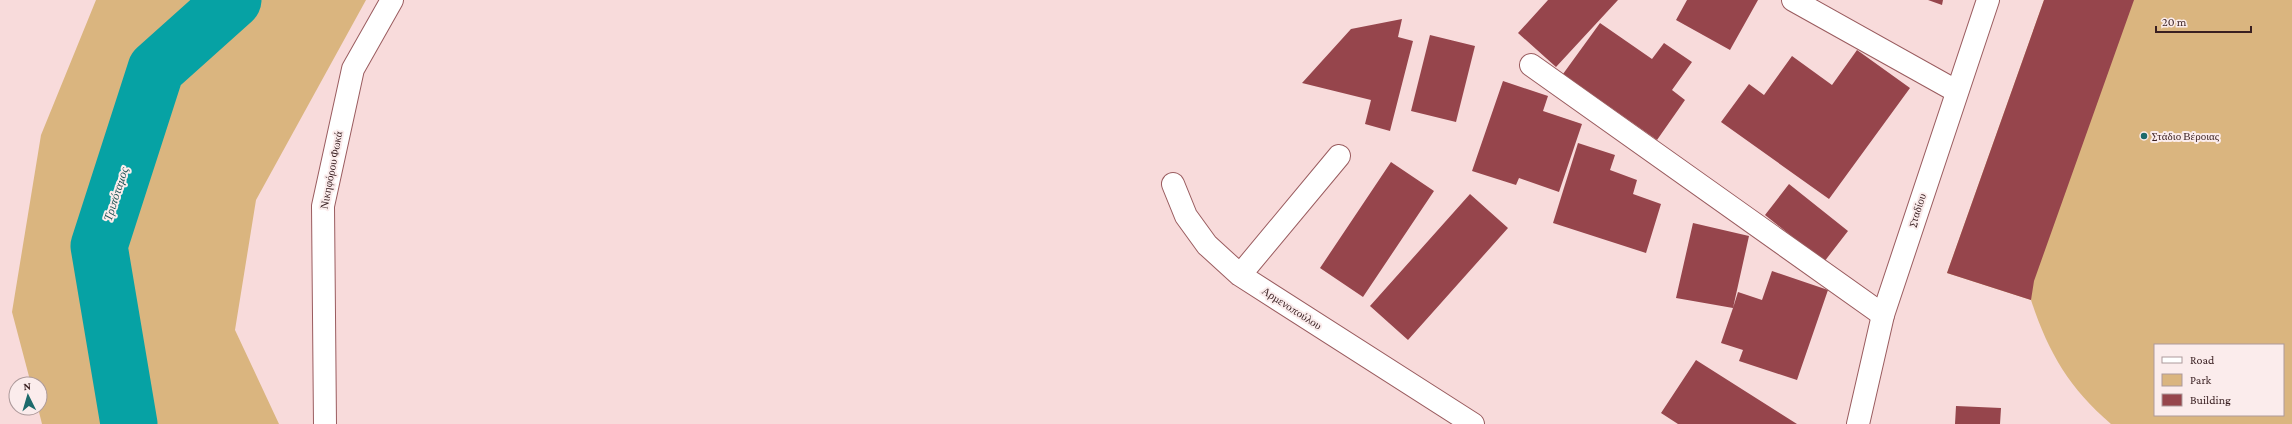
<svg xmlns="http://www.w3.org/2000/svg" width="2292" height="424" font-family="'Crimson Pro',serif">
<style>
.green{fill:#dab57f;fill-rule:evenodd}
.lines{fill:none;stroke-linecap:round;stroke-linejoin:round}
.river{stroke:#06a2a4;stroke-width:57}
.building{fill:#96454c}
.minor-casing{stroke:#9a5c5f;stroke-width:24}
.secondary-casing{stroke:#9a5c5f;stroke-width:24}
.minor{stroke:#fff;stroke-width:22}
.secondary{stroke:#fff;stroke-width:22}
.poi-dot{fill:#1d6a6b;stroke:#fbecec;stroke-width:1.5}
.labels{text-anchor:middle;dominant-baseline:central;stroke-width:4;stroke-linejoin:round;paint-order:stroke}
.poi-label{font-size:11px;fill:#391f21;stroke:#fbecec;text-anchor:start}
.street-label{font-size:11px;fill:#391f21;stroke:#fbecec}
.water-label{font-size:12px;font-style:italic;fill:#1e5354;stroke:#fbecec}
</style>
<rect width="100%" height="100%" fill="#f8dbdb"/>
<path class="green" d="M96,0H366L256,200L235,330L279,424H42L38,408H40V384H31L12,312L41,135Z
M2044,0H2292V424H2111C2069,388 2048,352 2031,300L1947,273ZM2155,345H2283V415H2155Z"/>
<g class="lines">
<path class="river" d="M129,424L99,246L156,69L233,0"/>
</g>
<path class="building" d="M1548,0H1618L1556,67L1518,33Z
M1687,0H1758L1730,50L1676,20Z
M1928,0H1943L1942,5Z
M2044,0H2134L2034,281L2031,300L1947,273Z
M1402,19L1398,37L1413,41L1390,131L1365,124L1371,100L1302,83L1351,29Z
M1600,23L1652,59L1664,43L1692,62L1672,90L1685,100L1657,140L1563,74Z
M1430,35L1475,46L1456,122L1411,111Z
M1857,50L1910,88L1829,199L1721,122L1749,84L1764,95L1792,56L1832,85Z
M1503,81L1548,96L1543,111L1582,124L1559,192L1519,178L1516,185L1472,171Z
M1578,143L1615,155L1610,170L1637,180L1633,194L1661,204L1646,253L1553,223Z
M1391,162L1434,191L1363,297L1320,268Z
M1789,184L1848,231L1824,262L1765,215Z
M1470,194L1508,228L1408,340L1370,306Z
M1693,223L1749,236L1733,308L1738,292L1762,300L1772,271L1828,290L1797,380L1739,361L1743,350L1721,343L1733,308L1676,298Z
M1696,360L1797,424H1678L1661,413Z
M1956,406L2001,408L2000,424H1955Z"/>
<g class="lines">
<g class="minor-casing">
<path id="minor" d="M1793,0L1956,91
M1531,65L1883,315
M1173,184L1186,216L1207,245L1240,275L1473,424
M1240,275L1339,156
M325,424L323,206L353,69L392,0"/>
</g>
<g class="secondary-casing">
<path id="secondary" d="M1858,424L1883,315L1988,0"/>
</g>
<use href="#minor" class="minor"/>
<use href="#secondary" class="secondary"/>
</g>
<circle class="poi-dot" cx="2144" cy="136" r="4"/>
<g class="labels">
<g class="poi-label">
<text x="2152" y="136">Στάδιο Βέροιας</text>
</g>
<g class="street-label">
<text transform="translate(331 170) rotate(-79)">Νικηφόρου Φωκά</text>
<text transform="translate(1917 210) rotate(-72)">Σταδίου</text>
<text transform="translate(1292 308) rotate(33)">Αρμενοπούλου</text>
</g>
<g class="water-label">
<text transform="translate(116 194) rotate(-72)">Τριπόταμος</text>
</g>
</g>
<rect x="2154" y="344" width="130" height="72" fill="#fbecec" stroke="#ad9a9b"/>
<rect x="2162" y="357" width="20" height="6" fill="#ffffff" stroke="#ad9a9b"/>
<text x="2190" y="364" font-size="12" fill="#391f21">Road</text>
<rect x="2162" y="374" width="20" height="12" fill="#dab57f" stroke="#ad9a9b"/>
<text x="2190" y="384" font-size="12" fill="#391f21">Park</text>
<rect x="2162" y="394" width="20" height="12" fill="#96454c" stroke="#ad9a9b"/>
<text x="2190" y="404" font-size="12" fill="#391f21">Building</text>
<g transform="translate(28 396) rotate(355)"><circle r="19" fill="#fbecec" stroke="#ad9a9b"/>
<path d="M0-3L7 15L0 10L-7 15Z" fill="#1d6a6b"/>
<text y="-6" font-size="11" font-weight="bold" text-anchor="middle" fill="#391f21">N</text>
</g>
<path d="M2156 26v6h95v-6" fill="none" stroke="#391f21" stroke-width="2"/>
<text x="2162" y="26" font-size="12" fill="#391f21" stroke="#fbecec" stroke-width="3" paint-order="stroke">20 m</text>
</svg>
